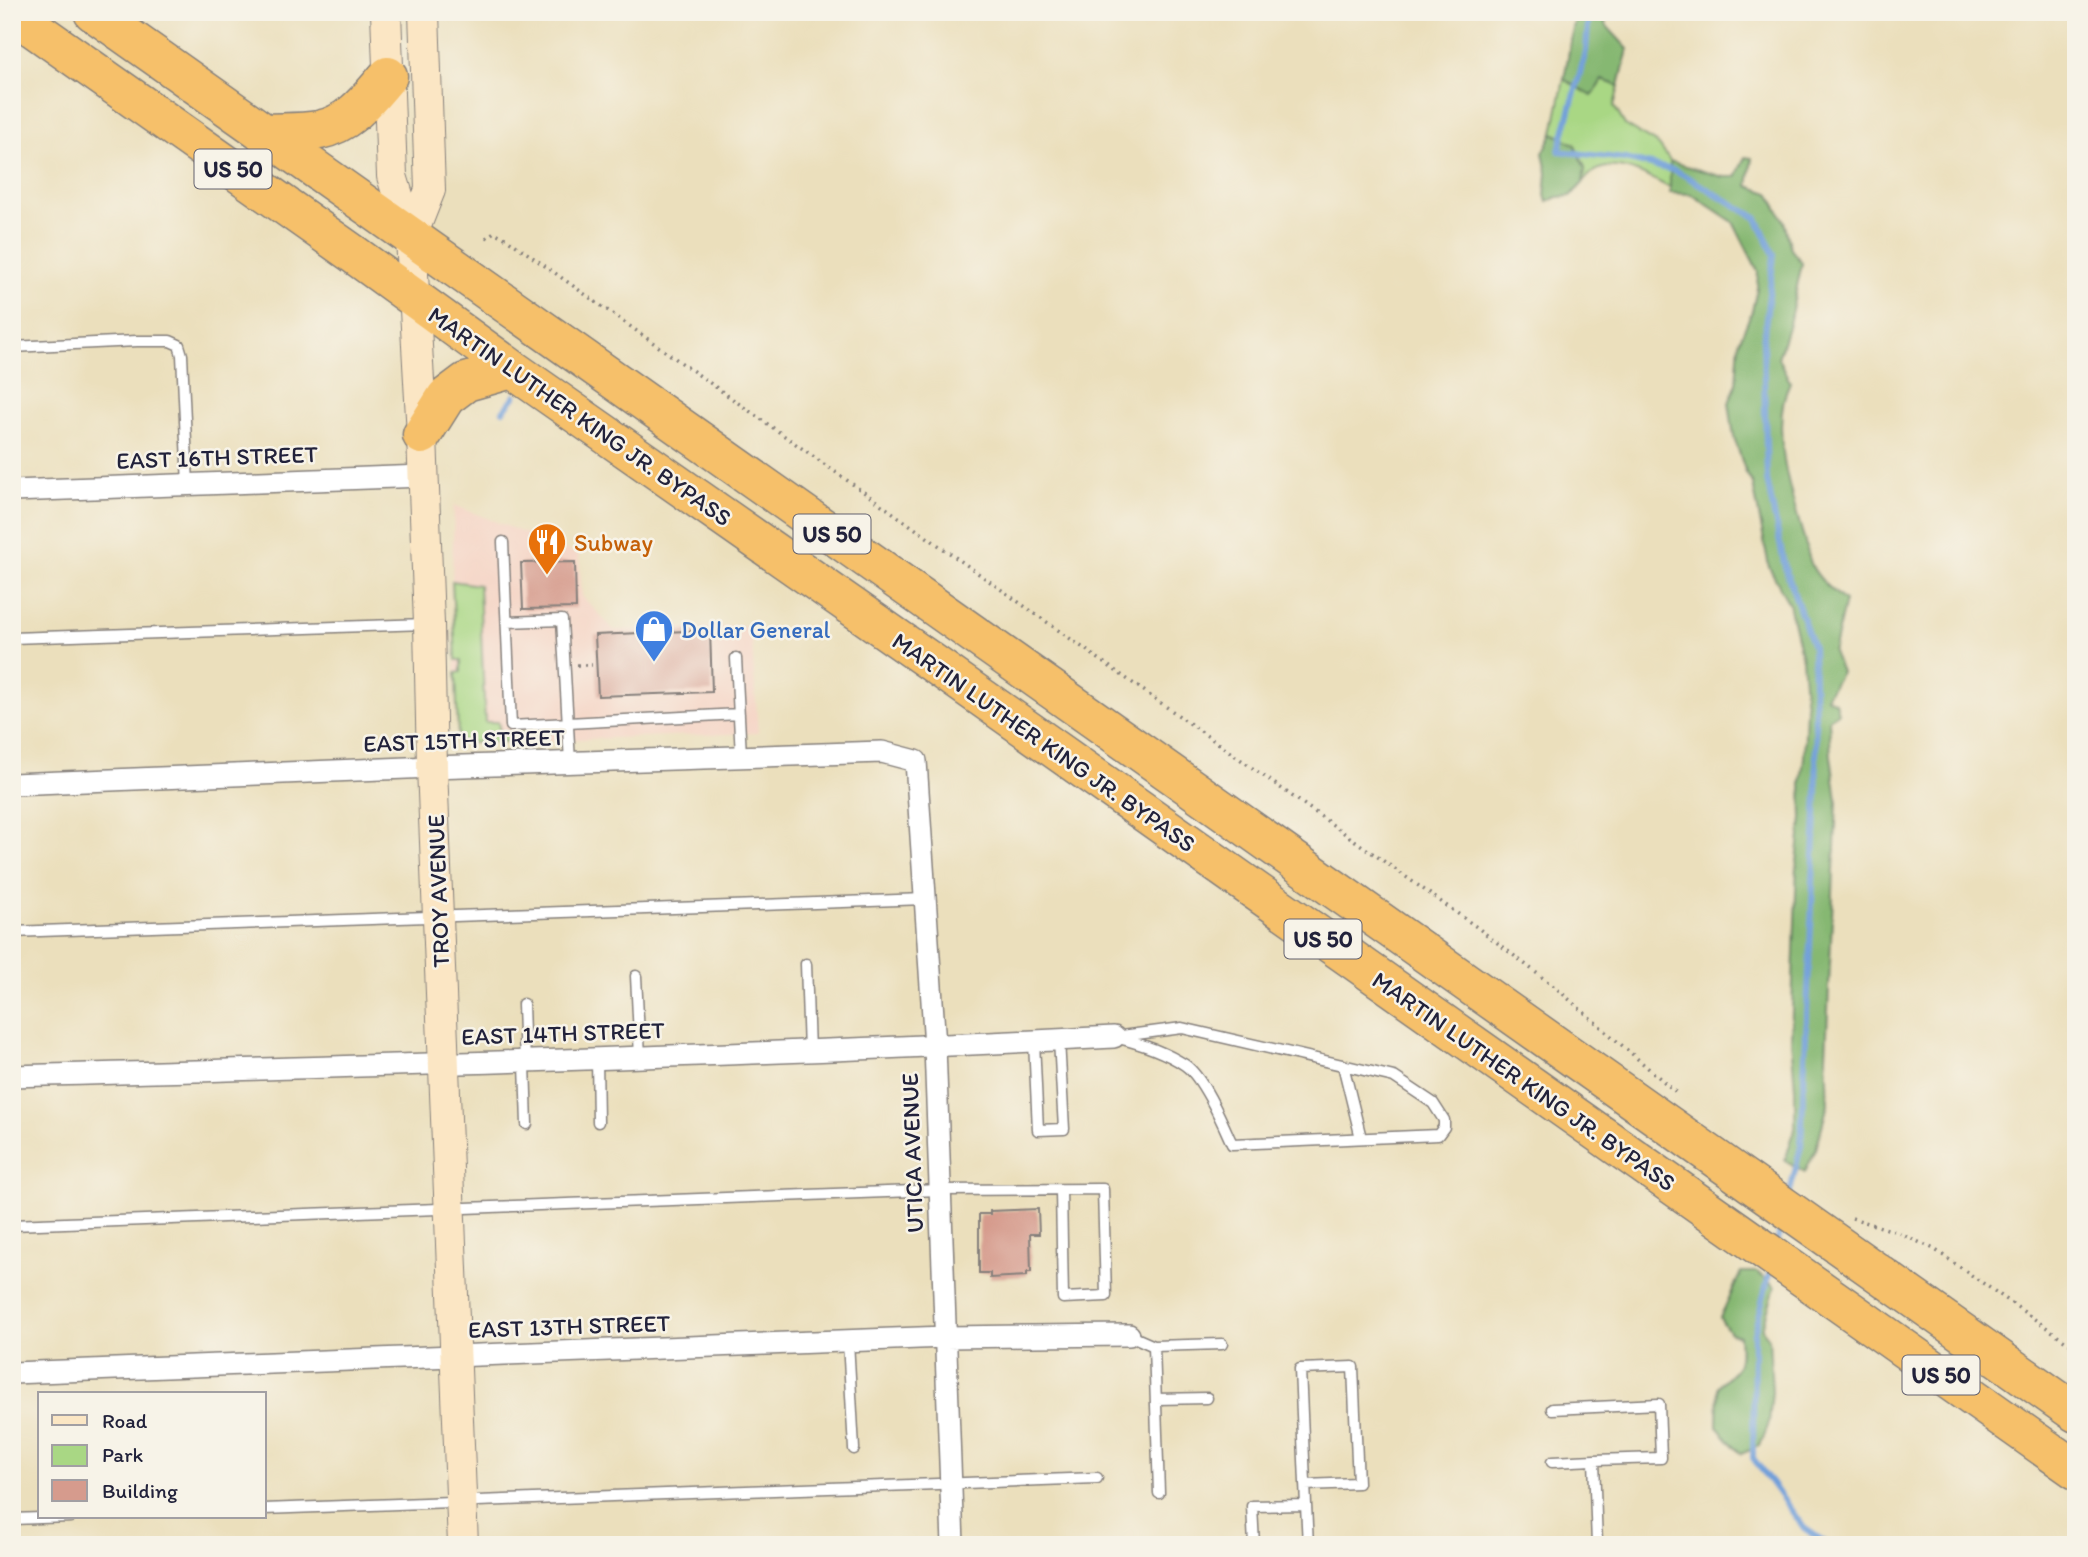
<svg xmlns="http://www.w3.org/2000/svg" width="2088" height="1557" font-family="Itim,sans-serif">
<style>
.built{fill:#f5d2c2}
.green{fill:#a9d784;stroke:#667c60;stroke-width:2}
.forest{fill:#86b872;stroke:#546d56;stroke-width:2}
.lines{fill:none;stroke-linecap:round;stroke-linejoin:round}
.stream{stroke:#709fd9;stroke-width:6}
.building{fill:#d69b8d}
.lane-casing{stroke:#86807c;stroke-width:13}
.street-casing{stroke:#86807c;stroke-width:24}
.secondary-casing{stroke:#86807c;stroke-width:32}
.highway-casing{stroke:#86807c;stroke-width:41}
.path{stroke:#86807c;stroke-width:3.5;stroke-dasharray:2 5;stroke-linecap:butt}
.lane{stroke:#fff;stroke-width:10}
.street{stroke:#fff;stroke-width:21}
.secondary{stroke:#fbe6c4;stroke-width:30}
.highway{stroke:#f6c06b;stroke-width:38}
.labels{text-anchor:middle;dominant-baseline:central;stroke-width:5;stroke-linejoin:round;paint-order:stroke}
.shield{fill:#f7f3e8;stroke:#62616f;stroke-width:2}
.shield-label{font-size:23px;font-weight:bold;fill:#22223b}
.street-label{font-size:24px;fill:#22223b;stroke:#f7f3e8}
.food-label{font-size:24px;fill:#c56008;stroke:#f7f3e8;text-anchor:start}
.shop-label{font-size:24px;fill:#366cbe;stroke:#f7f3e8;text-anchor:start}
</style>
<rect width="100%" height="100%" fill="#f7f3e8"/>
<filter id="ink" filterUnits="userSpaceOnUse"><feTurbulence type="fractalNoise" baseFrequency=".0143" numOctaves="2"/><feDisplacementMap in="SourceGraphic" scale="14" xChannelSelector="R" yChannelSelector="G"/><feConvolveMatrix kernelMatrix="1 2 1 2 8 2 1 2 1" color-interpolation-filters="sRGB"/></filter>
<filter id="wash" filterUnits="userSpaceOnUse"><feTurbulence type="fractalNoise" baseFrequency=".00686" numOctaves="4" result="noise"/><feDisplacementMap in="SourceGraphic" scale="28" xChannelSelector="R" yChannelSelector="G"/><feGaussianBlur stdDeviation="1.57" result="paint"/><feColorMatrix in="noise" values="0 0 0 0 0 0 0 0 0 0 0 0 0 0 0 0 0 1.4 0 .05"/><feComposite in="paint" operator="in"/></filter>
<g filter="url(#wash)">
<rect width="100%" height="100%" fill="#ebdfbc"/>
<path class="built" d="M454,505L579,555L582,596L614,630L751,626L758,733L468,743L460,741L458,734L452,581Z"/>
<path class="green" d="M1564,79L1592,96L1602,80L1619,86L1614,106L1625,125L1659,145L1670,161V188C1644,174 1603,151 1583,183L1585,168L1574,144L1553,133Z
M452,581L479,585L485,722H498L500,732L551,730L541,740L468,743H463L458,738L456,673L461,672V660H456Z"/>
<path class="forest" d="M1576,12H1608L1605,24L1628,49L1619,86L1602,80L1592,96L1564,79Z
M1553,133L1574,144L1585,168L1583,183L1571,196L1558,197L1547,202L1545,195L1547,173L1543,153Z
M1745,157L1752,158L1748,186L1769,193L1784,221L1791,249L1802,263L1789,324L1778,358L1790,382C1769,424 1790,492 1803,535C1806,545 1808,556 1812,566C1819,580 1833,591 1845,601L1833,652L1841,672L1826,697L1835,702L1838,713L1829,719L1831,756L1837,800L1826,1057L1828,1104L1816,1149L1805,1172L1785,1160L1795,1129V1088L1791,1040L1797,862L1802,818L1801,783L1804,757L1806,709L1802,659L1789,604L1769,567L1753,484L1746,473L1734,437L1729,403L1736,384L1739,342L1752,311L1757,288L1758,271L1733,222L1691,194L1670,193V161L1723,177H1736Z
M1741,1272H1757L1775,1287L1762,1329L1769,1338L1772,1391L1769,1423L1760,1446L1741,1454L1717,1427L1718,1386C1740,1368 1741,1364 1739,1336L1730,1333L1720,1318Z"/>
<g class="lines">
<path class="stream" d="M1589,12L1586,51L1559,151L1625,159L1677,171L1757,218L1774,255L1763,342L1767,480L1785,568L1813,647L1817,792L1801,1146L1789,1196
M503,411L515,396
M1777,1243L1782,1220
M1770,1271L1754,1333L1753,1458L1804,1528L1829,1545"/>
</g>
<g id="blocks">
<path class="building" d="M575,562L576,608L523,609L521,563Z
M710,630L712,692L598,696L595,635Z
M1038,1209L1039,1234H1030L1031,1272H1027V1276L990,1278V1273H979V1214H990V1211Z"/>
</g>
</g>
<g filter="url(#ink)">
<use href="#blocks" fill-opacity="0" stroke="#86807c" stroke-width="2"/>
<g class="lines">
<g class="lane-casing">
<path id="lane" d="M12,347L137,341H170L179,345L182,355L188,485
M503,542L511,726L739,714
M507,622L562,620L570,762
M12,638L426,624
M736,658L741,756
M12,932L925,899
M806,964L809,1051
M636,976L640,1057
M523,1004L527,1124
M1182,1028L1394,1077L1433,1103L1444,1120V1127L1438,1135L1232,1144C1223,1124 1203,1077 1185,1065C1164,1051 1139,1043 1114,1037Z
M1034,1041L1038,1130L1064,1129L1059,1040
M597,1058L598,1122
M1343,1065L1361,1138
M12,1225L940,1190L1103,1189L1106,1296L1063,1298L1061,1190
M1129,1335L1154,1346L1222,1344
M848,1341L854,1449
M1154,1346L1159,1493
M1156,1399L1207,1398
M1552,1409L1659,1404L1661,1458L1594,1460L1597,1545
M1552,1462L1594,1460
M1305,1485L1358,1483L1353,1367L1300,1369L1306,1505
M264,1509L1097,1478
M12,1519L70,1517
M1254,1545L1252,1506L1306,1505L1308,1545"/>
</g>
<g class="street-casing">
<path id="street" d="M12,491L423,476
M12,784L432,767L882,752L916,761L935,1046L953,1545
M12,1076C380,1066 747,1056 1114,1037
M12,1373L945,1337L1129,1335"/>
</g>
<g class="secondary-casing">
<path id="secondary" d="M386,12L392,176L411,238L422,435L429,624L432,767L463,1545
M411,238L430,190L424,12"/>
</g>
<g class="highway-casing">
<path id="highway" d="M93,12L2076,1413
M12,13L352,253L512,369L930,661L2076,1470
M263,133C281,132 301,133 319,130C350,124 368,99 388,76
M422,435L446,397L466,382L512,369"/>
</g>
<path class="path" d="M486,238L494,232L507,239L1478,928L1556,988L1678,1094
M577,665H592
M1852,1218L1897,1232L1934,1249L2076,1348"/>
<use href="#lane" class="lane"/>
<use href="#street" class="street"/>
<use href="#secondary" class="secondary"/>
<use href="#highway" class="highway"/>
</g>
</g>
<defs>
<g id="restaurant-pin" transform="scale(2.0125)"><path d="M0 17L-7.5 6A9.5 9.5 0 1 1 7.5 6Z" fill="#e8710a" stroke="#f7f3e8"/><path d="M-5-6h1v4h1v-4h1v4h1v-4h1v5L-1.5 .5V6h-2V.5L-5-1ZM5-6V6H3V1.5H1.5Q1.5-4 5-6Z" fill="#fff"/></g>
<g id="shop-pin" transform="scale(2.0125)"><path d="M0 17L-7.5 6A9.5 9.5 0 1 1 7.5 6Z" fill="#3f7fe0" stroke="#f7f3e8"/><path d="M-5-2.5h2.3a2.7 3.5 0 0 1 5.4 0H5L5.5 6h-11ZM-1.5-2.5h3a1.5 2.3 0 0 0-3 0Z" fill="#fff"/></g>
</defs>
<g fill-rule="evenodd">
<use href="#restaurant-pin" x="547" y="542"/>
<use href="#shop-pin" x="654" y="629"/>
</g>
<g class="labels">
<g class="shield">
<rect x="194.5" y="149.5" width="77" height="39" rx="5"/>
<rect x="793.5" y="514.5" width="77" height="39" rx="5"/>
<rect x="1284.5" y="919.5" width="77" height="39" rx="5"/>
<rect x="1902.5" y="1355.5" width="77" height="39" rx="5"/>
</g>
<g class="shield-label">
<text x="233" y="169">US 50</text>
<text x="832" y="534">US 50</text>
<text x="1323" y="939">US 50</text>
<text x="1941" y="1375">US 50</text>
</g>
<g class="street-label">
<text transform="translate(580 416) rotate(35)">MARTIN LUTHER KING JR. BYPASS</text>
<text transform="translate(217 457) rotate(-2)">EAST 16TH STREET</text>
<text transform="translate(464 740) rotate(-2)">EAST 15TH STREET</text>
<text transform="translate(1044 742) rotate(35)">MARTIN LUTHER KING JR. BYPASS</text>
<text transform="translate(438 891) rotate(-92)">TROY AVENUE</text>
<text transform="translate(563 1033) rotate(-2)">EAST 14TH STREET</text>
<text transform="translate(1524 1081) rotate(35)">MARTIN LUTHER KING JR. BYPASS</text>
<text transform="translate(912 1153) rotate(-92)">UTICA AVENUE</text>
<text transform="translate(569 1326) rotate(-2)">EAST 13TH STREET</text>
</g>
<g class="food-label">
<text x="574" y="542">Subway</text>
</g>
<g class="shop-label">
<text x="681" y="629">Dollar General</text>
</g>
</g>
<rect width="2088" height="1557" fill="none" stroke="#f7f3e8" stroke-width="42"/>
<rect x="38" y="1392" width="228" height="126" fill="#f7f3e8" stroke="#a29fa3" stroke-width="2"/>
<rect x="52" y="1415" width="35" height="10" fill="#fbe6c4" stroke="#a29fa3" stroke-width="2"/>
<text x="102" y="1428" font-size="21" fill="#22223b">Road</text>
<rect x="52" y="1445" width="35" height="21" fill="#a9d784" stroke="#a29fa3" stroke-width="2"/>
<text x="102" y="1462" font-size="21" fill="#22223b">Park</text>
<rect x="52" y="1480" width="35" height="21" fill="#d69b8d" stroke="#a29fa3" stroke-width="2"/>
<text x="102" y="1498" font-size="21" fill="#22223b">Building</text>
</svg>
